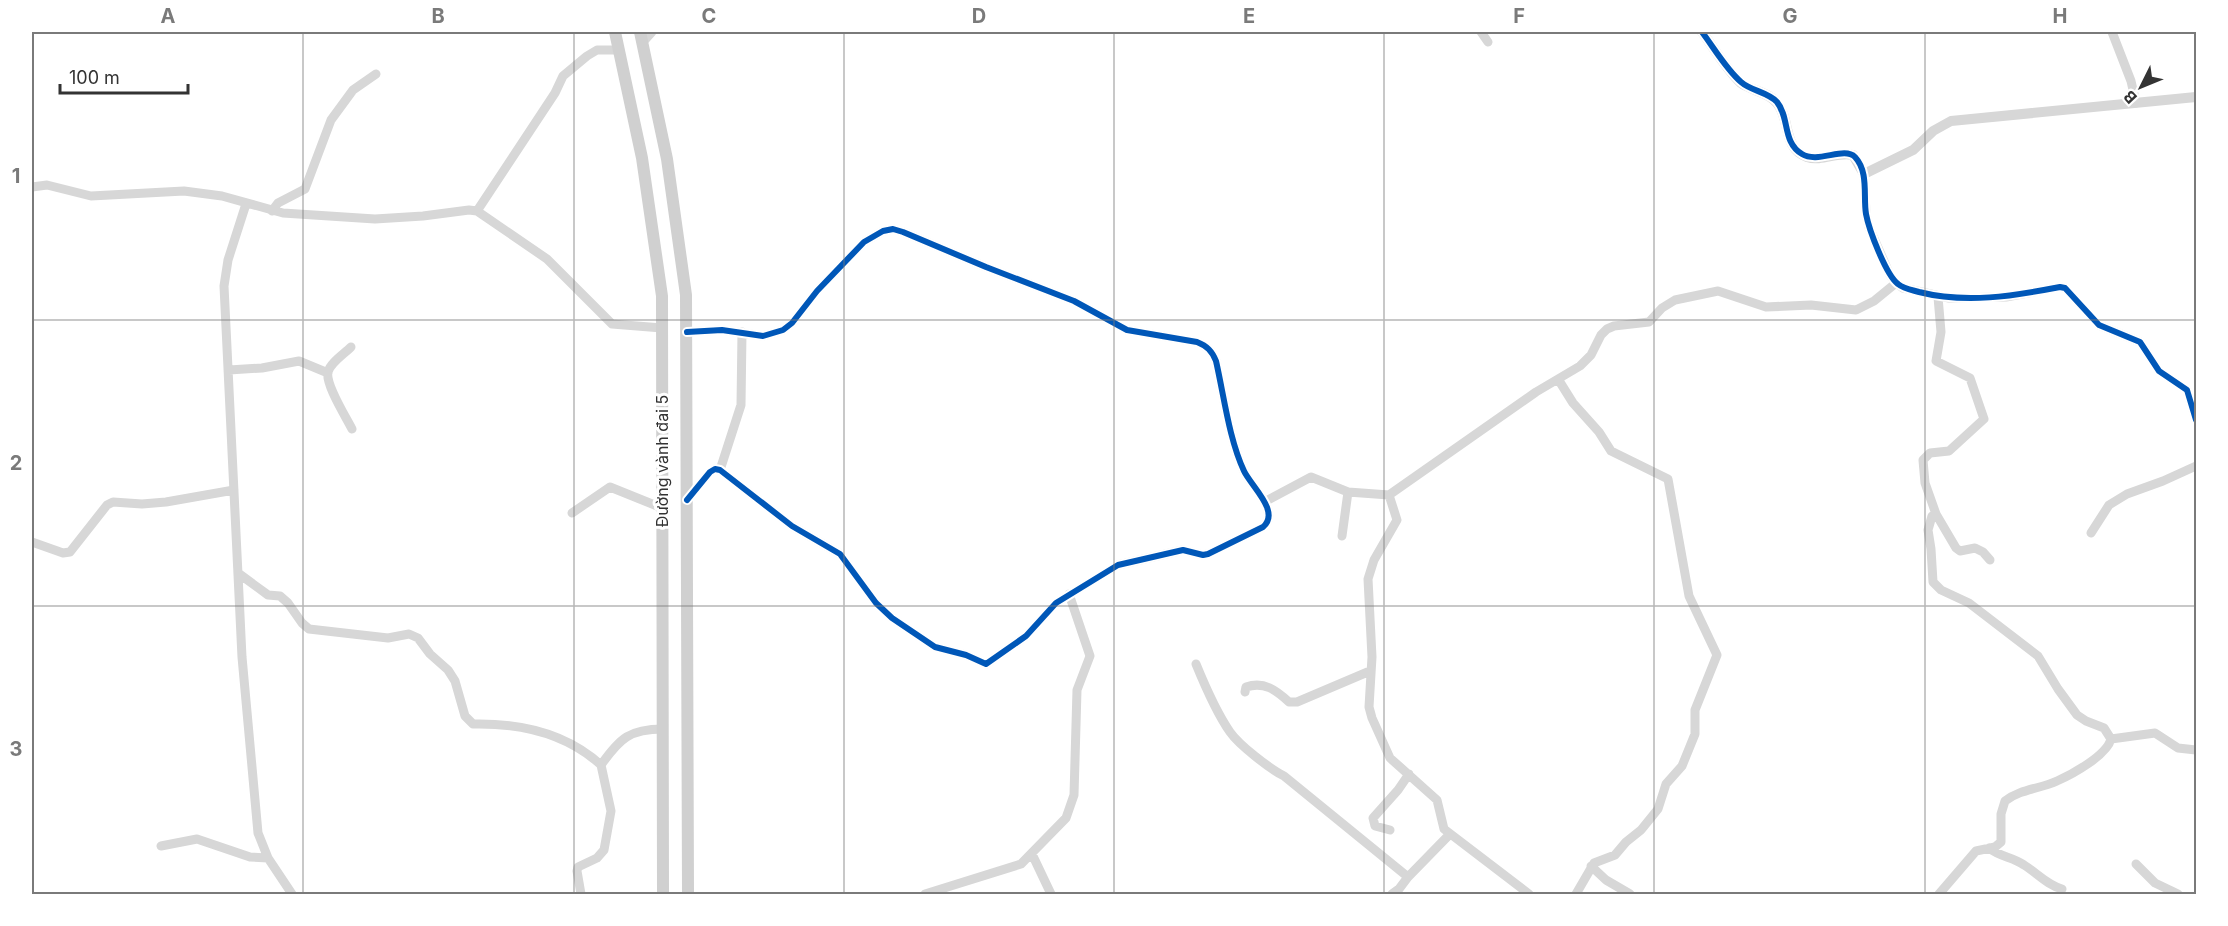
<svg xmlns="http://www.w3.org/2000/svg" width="2228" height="926" font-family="Inter,sans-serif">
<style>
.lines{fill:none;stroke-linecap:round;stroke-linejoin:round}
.minor{stroke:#d7d7d7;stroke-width:9}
.tertiary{stroke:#d7d7d7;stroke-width:10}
.secondary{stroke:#d0d0d0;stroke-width:12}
.cycleway-casing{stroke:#fff;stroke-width:10}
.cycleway{stroke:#0057b8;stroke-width:6}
.grid{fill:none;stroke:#7a7a7a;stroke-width:1.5;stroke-opacity:0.55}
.labels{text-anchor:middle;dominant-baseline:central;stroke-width:6;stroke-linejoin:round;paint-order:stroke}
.street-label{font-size:16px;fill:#333;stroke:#fff}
.neatline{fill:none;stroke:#7a7a7a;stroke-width:2}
.grid-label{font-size:20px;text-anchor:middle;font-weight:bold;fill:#7a7a7a}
</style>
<rect width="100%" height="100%" fill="#fff"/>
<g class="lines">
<path class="minor" d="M1481,32L1488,42
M2112,32L2131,81L2136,103
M643,42L652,32
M1864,174L1866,214L1869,227L1890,275L1896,283L1903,288L1949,298L2006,297L2060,287L2065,288L2099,325L2140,342L2159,371L2187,390L2196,420
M32,187L47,185L91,196L184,191L222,196L283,213L375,219L423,216L469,210L477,211L547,259L612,324L662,328
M246,204L228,260L224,286L242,657L258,833L268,858L292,894
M272,211L278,203L305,189L331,120L353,90L376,74
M477,211L555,93L563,76L587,56L597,50H619
M1938,297L1941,332L1936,361L1970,378L1984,419L1949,451L1930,453L1923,460L1925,483L1936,514L1932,516L1928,530L1931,549L1933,582L1941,590L1969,603L2038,656L2058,689L2077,715L2086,721L2104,728L2111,739
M687,332L722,330L763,336L783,330L792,323L817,291L864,242L883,231L893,229L903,232L986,267L1074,301L1127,330L1197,342C1207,346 1212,351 1216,361C1224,396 1229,439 1244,471C1251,486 1281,512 1263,527L1208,554L1203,555L1183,550L1118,565L1056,603L1026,636L986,664L966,655L935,647L892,618L876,603L840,554L792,526L720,470L715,469L710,472L687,500
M351,347C344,354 330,363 328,372C325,384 346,417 352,429
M229,370L262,368L299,361L328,373
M1558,379L1573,403L1599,432L1611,451L1668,479L1689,596L1717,655L1695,710V734L1682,766L1666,784L1658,809L1641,830L1626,842L1615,855L1594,863L1576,894
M720,470L741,405L742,332
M1389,495L1397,520L1374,560L1368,579L1372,657L1369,707L1372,718L1390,758L1437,800L1444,829L1529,894
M1266,501L1311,477L1348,492L1389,495L1536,392L1580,366L1591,355L1601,335L1607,329L1614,326L1649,322L1662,308L1675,300L1718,291L1766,307L1811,305L1856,310L1874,301L1896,283
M572,513L610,487L662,508
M1936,514L1956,548L1960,551L1975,548L1983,552L1990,560
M2091,533L2109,505L2127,494L2163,481L2196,466
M1342,536L1348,492
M32,542L63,553L70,552L107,505L113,502L142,504L166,502L234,490
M238,573L268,595L280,596L288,603L302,623L309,629L388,638L409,634L418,638L430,654L448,670L455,681L465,716L473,724C519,723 566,733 601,765
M1196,664C1205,686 1216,712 1230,732C1239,745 1270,769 1284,776L1408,877
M1245,692L1246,687C1264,681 1276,690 1289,702H1297L1370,671
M2111,739L2155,733L2178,748L2196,750
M1390,830L1375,826L1373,818L1398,790L1409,774
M161,846L197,839L250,857L268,858
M1989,848C2000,857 2013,857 2024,865C2037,873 2047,885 2062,889
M1032,854L1051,894
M2136,864L2155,883L2178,894
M1591,866L1606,880L1630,894
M581,894L577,871L578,867L597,858L604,850L611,811L601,765C620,738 630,729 663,729
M925,894L1021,864L1066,818L1074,795L1077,690L1090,656L1069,594
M1392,894L1399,889L1408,877L1449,835
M1939,894L1976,851L1995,847L2001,842V814L2005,801C2020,789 2040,789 2057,781C2073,774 2107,755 2111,739"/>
<path class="tertiary" d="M1702,32C1714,48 1726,69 1741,83C1752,91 1769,92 1777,103C1791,119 1782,148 1807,157C1822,162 1838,151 1853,155L1864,174L1913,150L1933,131L1951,121L2196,97"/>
<path class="secondary" d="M615,32L642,158L662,296L663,894
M640,32L667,159L686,295L688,894"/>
<g class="cycleway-casing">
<path id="cycleway" d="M1702,32C1714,48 1726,69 1741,82C1751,91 1768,92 1777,102C1790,118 1782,142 1802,154C1818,164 1844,146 1855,157C1869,172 1863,196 1866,214C1869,230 1886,275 1898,284C1904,289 1912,290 1919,292C1966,304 2013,296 2060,287L2065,288L2099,325L2140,342L2159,371L2187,390L2196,420
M687,332L722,330L763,336L783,330L792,323L817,291L864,242L883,231L893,229L903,232L986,267L1074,301L1127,330L1197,342C1207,346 1212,351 1216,361C1224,396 1229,439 1244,471C1251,486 1281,512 1263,527L1208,554L1203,555L1183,550L1118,565L1056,603L1026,636L986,664L966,655L935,647L892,618L876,603L840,554L792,526L720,470L715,469L710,472L687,500"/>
</g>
<use href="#cycleway" class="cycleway"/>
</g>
<path class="grid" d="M303,32V894M574,32V894M844,32V894M1114,32V894M1384,32V894M1654,32V894M1925,32V894M32,320H2196M32,606H2196"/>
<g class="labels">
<g class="street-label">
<text transform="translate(662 461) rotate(-90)">Đường vành đai 5</text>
</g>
</g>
<rect width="2228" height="926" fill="none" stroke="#ffffff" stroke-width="66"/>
<g transform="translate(2141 87) rotate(227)" stroke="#ffffff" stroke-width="4.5" paint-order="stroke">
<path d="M0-4.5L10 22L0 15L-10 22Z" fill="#333333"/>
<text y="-9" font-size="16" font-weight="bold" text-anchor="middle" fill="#333333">B</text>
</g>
<path d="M60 84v9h128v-9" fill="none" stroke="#333333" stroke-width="3"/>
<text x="69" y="84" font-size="18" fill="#333333" stroke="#ffffff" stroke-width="4.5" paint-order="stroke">100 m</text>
<rect x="33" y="33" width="2162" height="860" class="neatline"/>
<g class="grid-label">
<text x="168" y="23">A</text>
<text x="438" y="23">B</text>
<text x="709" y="23">C</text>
<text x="979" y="23">D</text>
<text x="1249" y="23">E</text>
<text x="1519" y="23">F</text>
<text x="1790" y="23">G</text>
<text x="2060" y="23">H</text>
<text x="16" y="183">1</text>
<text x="16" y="470">2</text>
<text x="16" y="756">3</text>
</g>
</svg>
